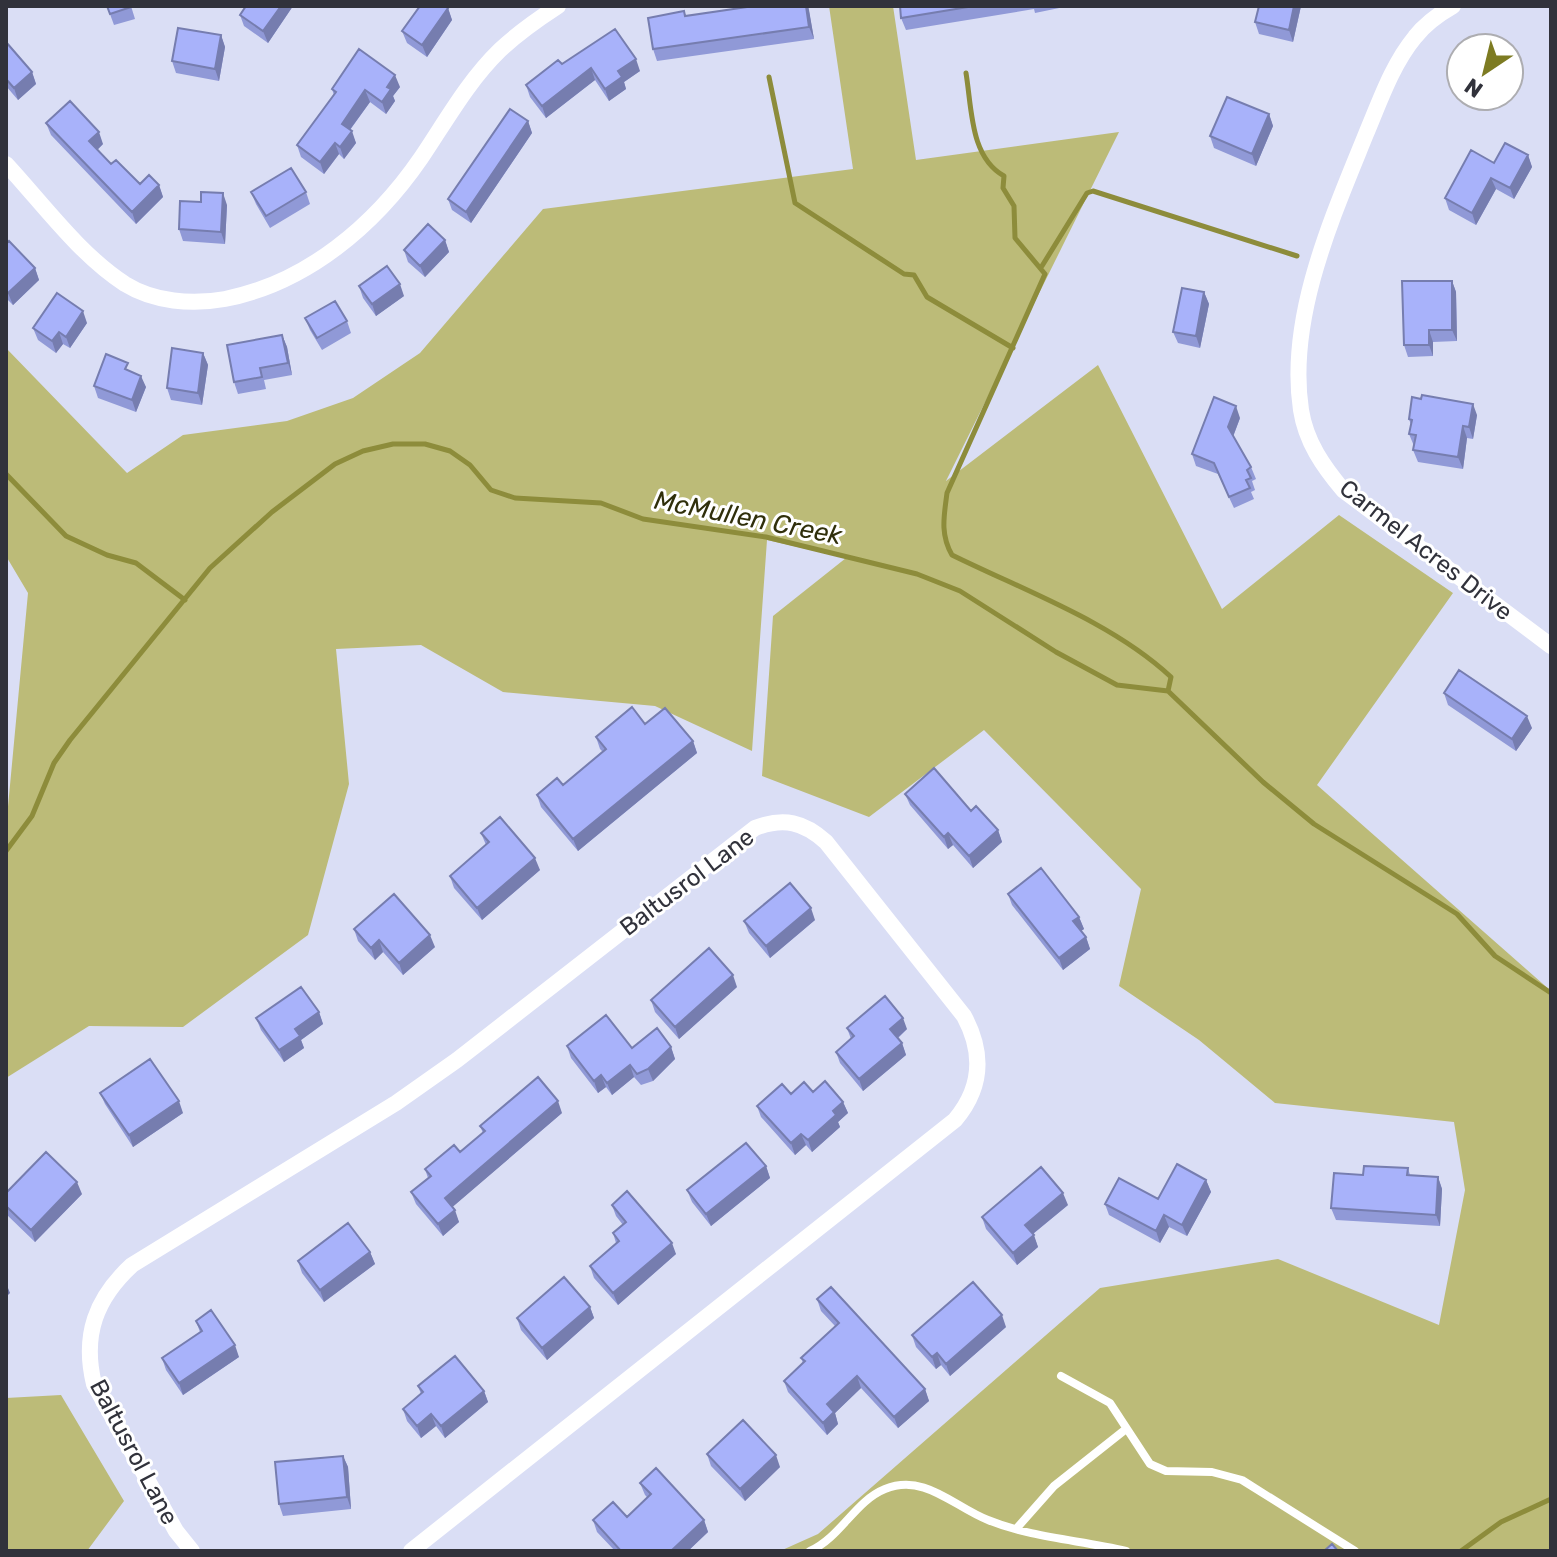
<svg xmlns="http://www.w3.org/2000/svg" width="1557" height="1557" font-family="Rubik,sans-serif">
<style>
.green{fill:#bcbb78}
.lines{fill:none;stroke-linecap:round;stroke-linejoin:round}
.stream{stroke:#8d8c3b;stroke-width:5}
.service{stroke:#fff;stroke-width:8}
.minor{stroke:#fff;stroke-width:16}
.wall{fill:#9099d7}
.shaded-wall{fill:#767daf}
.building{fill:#a8b2fa;stroke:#767daf;stroke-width:2}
.labels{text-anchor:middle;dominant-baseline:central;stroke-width:6;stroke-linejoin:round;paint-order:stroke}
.street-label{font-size:24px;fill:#31323b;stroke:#fff}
.water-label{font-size:26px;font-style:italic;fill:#302f0b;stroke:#fff}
</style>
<rect width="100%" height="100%" fill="#dadef5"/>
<path class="green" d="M829,6H893L916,160L1119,132L946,481L1098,365L1222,609L1339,515L1453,593L1317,785L1551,991V1551H780L818,1534L1100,1288L1278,1259L1439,1325L1465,1190L1454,1122L1275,1103L1199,1040L1119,986L1141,889L984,730L869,817L762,776L773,616L846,558L767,540L752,751L655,706L503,692L421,645L336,649L349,784L308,935L183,1027L89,1026L6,1078V828L28,593L6,556V348L127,473L183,435L287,421L353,398L420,353L543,209L853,169Z
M61,1395L124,1501L87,1551H6V1398Z"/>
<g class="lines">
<path class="stream" d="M966,73C972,109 970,157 1004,176L1003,188L1014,206L1015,238L1045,274L947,493C944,516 940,534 952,555C1025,591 1112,622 1171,677L1168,691
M769,77L795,203L904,274L914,275L927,297L1013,348
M1042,266L1087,193L1093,191L1297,256
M6,474L66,536L107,555L136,563L185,600
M6,851L32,816L54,763L70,740L210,568L272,512L335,464L363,451L393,444H425L450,451L470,465L491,490L515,498L601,503L643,519L766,537L917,574L960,591L1056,652L1117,685L1168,691L1263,782L1314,824L1457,914L1495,956L1551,993
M1461,1551L1501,1522L1551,1499"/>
<path class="service" d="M1061,1376L1110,1403L1150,1464L1166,1471L1212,1472L1242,1480L1355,1551
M1016,1529L1054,1486L1126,1429
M810,1551C841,1537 855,1501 885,1489C925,1473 954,1507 988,1520C1032,1538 1080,1540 1126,1551"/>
<path class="minor" d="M1453,6C1439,14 1425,24 1415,37C1392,65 1380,101 1366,134C1332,218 1287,318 1301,410C1306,442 1323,466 1343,490L1551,646
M6,164C43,204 79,254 125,284C154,302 192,305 225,299C307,283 375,225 421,158C446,121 468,81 500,50C518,33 538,19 558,6
M192,1551L176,1531L94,1384C82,1335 96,1298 132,1265L396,1103L457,1060L755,828C784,817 804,822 826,842L964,1016C984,1053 982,1088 955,1120L411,1551"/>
</g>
<path class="wall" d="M107,6H131L135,19L114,25Z
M293,6L268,43L244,26L240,15Z
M754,6H808L814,39L657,61L653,49L684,11L686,16Z
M900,6H1069L1035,13L1034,9L906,30L901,18Z
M1301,6L1293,42L1259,34L1255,22Z
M448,8L452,20L427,57L407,43L402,31Z
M221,35L225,47L219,81L176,73L172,61Z
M6,42L32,72L36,84L18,100L6,86Z
M562,64L640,71L624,82L626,89L609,101L595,80L546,118L530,97L526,85Z
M400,87L393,96L395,101L386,114L370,102L350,130L356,143L344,159L339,154L324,174L301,157L297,145L334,95L332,89Z
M1269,114L1273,126L1256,166L1214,148L1210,136Z
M528,121L532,133L471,223L452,210L448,199Z
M46,123L103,144L97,150L111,164L140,184L159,185L163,197L136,224L51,135Z
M1528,155L1532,167L1514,199L1496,189L1476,225L1449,210L1445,198L1494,163Z
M251,192H306L310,204L270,228L256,204Z
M227,205L225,244L183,241L179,229Z
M445,240L449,252L425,277L408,262L404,250Z
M6,244L35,268L39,280L13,305L6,298Z
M1452,281L1456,292L1457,341L1433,342V356L1408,357L1404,345Z
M359,286L404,296L376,316L363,298Z
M1204,292L1209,304L1200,348L1178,343L1173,332Z
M305,318L347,321L351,333L322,350L310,330Z
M87,323L70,348L63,344L56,353L38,340L33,328Z
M282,335L287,347L292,375L264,380L266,389L238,394L234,382Z
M203,353L208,365L202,405L171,400L167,388Z
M131,372L146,387L136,412L98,398L94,386Z
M1477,415L1473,439L1467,438L1463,469L1418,462L1413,450L1414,446L1409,434L1411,425L1409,419Z
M1240,418L1233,437L1251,467L1256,479L1252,481L1255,490L1251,492L1254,499L1234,508L1218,474L1196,466L1192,454Z
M1444,693L1532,728L1516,751L1448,705Z
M645,724L693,741L697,753L578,851L541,807L537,795L563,785L603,752L600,749L596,737Z
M905,794L971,811L998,830L1002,842L973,868L953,845L948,849L910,805Z
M481,833L540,870L482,920L454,888L450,876L486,845Z
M1008,894L1079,917L1084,929L1081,931L1086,937L1090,949L1063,970L1012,905Z
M815,920L770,958L749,933L744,921Z
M354,929L435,947L403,975L383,952L375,960L358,941Z
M737,987L679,1039L655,1012L651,1000Z
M319,1012L323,1024L301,1040L304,1048L284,1062L261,1030L256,1018Z
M847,1028L907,1029L898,1038L902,1043L906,1055L863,1091L840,1063L836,1052L851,1039Z
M567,1046L632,1048L671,1047L675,1059L653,1081L641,1085L634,1077L612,1095L606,1087L598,1093L571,1058Z
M813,1092L843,1102L848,1113L838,1122L840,1127L812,1152L806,1145L795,1155L761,1117L757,1106L791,1094Z
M100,1093L183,1113L133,1147L105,1104Z
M562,1113L452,1207L459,1222L443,1236L416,1204L411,1192L428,1178L425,1169L460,1152L483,1133L480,1126Z
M766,1166L770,1178L711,1226L692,1202L687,1190Z
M1408,1168L1410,1175L1438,1177L1442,1189L1440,1226L1336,1220L1331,1208L1363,1175Z
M1206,1180L1211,1192L1187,1236L1169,1227L1160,1243L1109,1215L1105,1204L1158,1199Z
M6,1193L82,1194L35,1242L6,1214Z
M612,1205L676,1254L618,1305L594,1278L590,1266L616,1243L613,1233L623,1225L616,1216Z
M1068,1205L1033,1234L1038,1247L1017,1265L986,1229L982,1217Z
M370,1252L375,1264L324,1302L302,1273L298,1261Z
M817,1299L925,1389L929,1401L898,1428L861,1388L835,1413L838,1424L827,1435L788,1392L784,1381L803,1363L801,1358L835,1326L821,1311Z
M590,1307L594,1318L547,1360L521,1330L517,1318Z
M196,1321L239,1357L183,1395L166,1370L162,1358L200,1332Z
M1006,1327L950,1376L941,1365L936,1369L916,1347L912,1335Z
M418,1386L484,1391L488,1402L445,1438L436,1426L421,1438L407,1421L403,1409L421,1394Z
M707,1454L780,1467L745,1501L711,1466Z
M343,1456L348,1467L351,1509L283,1516L279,1504Z
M640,1483L704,1520L708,1532L688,1551H615L597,1532L593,1520L627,1517L648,1498L645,1495Z"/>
<path class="shaded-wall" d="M281,6H293L268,43L263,31Z
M806,6H808L809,10L814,39L809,27Z
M1294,6H1301L1293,42L1289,30Z
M448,8L452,20L427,57L422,45Z
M221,35L225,47L219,81L215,69Z
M636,59L640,71L624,82L626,89L609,101L605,89L618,71Z
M591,68L595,80L546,118L542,106Z
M32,72L36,84L18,100L14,88Z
M395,75L400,87L393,96L395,101L386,114L382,102L387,87Z
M365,90L370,102L346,135L342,124Z
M1269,114L1273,126L1256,166L1252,154Z
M528,121L532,133L471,223L466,212Z
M352,131L356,143L344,159L340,147Z
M99,132L103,144L94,153L89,141Z
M335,143L339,154L324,174L320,162Z
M1528,155L1532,167L1514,199L1510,188Z
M1491,178L1496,189L1476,225L1472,213Z
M159,185L163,197L136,224L132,212Z
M223,193L227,205L225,244L221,232Z
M445,240L449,252L425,277L420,266Z
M35,268L39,280L13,305L8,293Z
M1452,281L1456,292L1457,341L1452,330Z
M400,284L404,296L376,316L372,304Z
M1204,292L1209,304L1200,348L1196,336Z
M83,311L87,323L70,348L66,337Z
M1429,330L1433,342V356L1429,345Z
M59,332L63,344L56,353L52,341Z
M282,335L287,347L292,375L288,363Z
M203,353L208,365L202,405L198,393Z
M141,376L146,387L136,412L132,400Z
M1473,404L1477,415L1473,439L1469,427Z
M1236,406L1240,418L1232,439L1228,427Z
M1463,426L1467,438L1463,469L1458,457Z
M1527,716L1532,728L1516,751L1512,739Z
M693,741L697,753L578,851L573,839Z
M998,830L1002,842L973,868L969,856Z
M948,833L953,845L948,849L944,837Z
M535,858L540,870L482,920L477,908Z
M811,908L815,920L770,958L766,946Z
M1079,917L1084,929L1078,933L1073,921Z
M430,935L435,947L403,975L399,963Z
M1086,937L1090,949L1063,970L1059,958Z
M379,940L383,952L375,960L371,948Z
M733,975L737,987L679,1039L675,1027Z
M319,1012L323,1024L301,1040L304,1048L284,1062L279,1050L295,1029Z
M903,1018L907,1029L894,1041L890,1029Z
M902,1043L906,1055L863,1091L859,1079Z
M671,1047L675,1059L653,1081L648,1069Z
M630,1065L634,1077L612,1095L607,1083Z
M601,1075L606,1087L598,1093L594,1081Z
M179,1101L183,1113L133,1147L129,1135Z
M558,1101L562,1113L449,1210L445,1198Z
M843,1102L848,1113L838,1122L840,1127L812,1152L808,1140L833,1111Z
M801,1134L806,1145L795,1155L791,1143Z
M766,1166L770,1178L711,1226L706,1214Z
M1438,1177L1442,1189L1440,1226L1436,1215Z
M1206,1180L1211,1192L1187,1236L1182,1225Z
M77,1182L82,1194L35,1242L31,1230Z
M1063,1193L1068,1205L1029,1237L1025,1225Z
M455,1210L459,1222L443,1236L438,1224Z
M1164,1215L1169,1227L1160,1243L1156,1231Z
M1034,1235L1038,1247L1017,1265L1013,1253Z
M672,1243L676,1254L618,1305L613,1293Z
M370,1252L375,1264L324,1302L320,1290Z
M6,1283L10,1293L6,1297Z
M590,1307L594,1318L547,1360L542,1348Z
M1002,1315L1006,1327L950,1376L946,1364Z
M235,1345L239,1357L183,1395L179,1383Z
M937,1353L941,1365L936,1369L932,1357Z
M857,1376L861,1388L835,1413L838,1424L827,1435L823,1423L827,1404Z
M925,1389L929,1401L898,1428L894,1417Z
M484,1391L488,1402L445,1438L441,1426Z
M431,1414L436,1426L421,1438L417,1426Z
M776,1455L780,1467L745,1501L740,1489Z
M343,1456L348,1467L351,1509L347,1497Z
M704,1520L708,1532L688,1551H671Z"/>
<path class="building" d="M107,6H131V7L110,14Z
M246,6H281L263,31L240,15Z
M420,6H445L448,8L422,45L402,31Z
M754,6H806L809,27L653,49L648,18L684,11L685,16Z
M900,6H974L901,18Z
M1259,6H1294L1289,30L1255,22Z
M178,28L221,35L215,69L172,61Z
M615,29L636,59L618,71L622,77L605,89L591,68L542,106L526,85L558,60L562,64Z
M6,42L32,72L14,88L6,79Z
M359,49L395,75L387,87L391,89L382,102L365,90L342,124L352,131L340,147L335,143L320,162L297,145L336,92L332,89Z
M1227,97L1269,114L1252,154L1210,136Z
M70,101L99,132L89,141L111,164L116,160L140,184L149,175L159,185L132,212L46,123Z
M510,109L528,121L466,212L448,199Z
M1505,143L1528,155L1510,188L1491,178L1472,213L1445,198L1471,150L1494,163Z
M291,168L306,192L266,216L251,192Z
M201,192L223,193L221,232L179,229L180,201L201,202Z
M428,224L445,240L420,266L404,250Z
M9,241L35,268L8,293L6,291V244Z
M387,266L400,284L372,304L359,286Z
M1402,281H1452V330H1429V345H1404Z
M1182,288L1204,292L1196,336L1173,332Z
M57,293L83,311L66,337L59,332L52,341L33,328Z
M335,301L347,321L317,338L305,318Z
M282,335L288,363L260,368L262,377L234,382L227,345Z
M172,348L203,353L198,393L167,388Z
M106,354L128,363L125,369L141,376L132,400L94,386Z
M1422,395L1473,404L1469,427L1463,426L1458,457L1413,450L1416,435L1409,434L1412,420L1409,419L1412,397L1421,399Z
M1214,397L1236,406L1228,427L1251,467L1247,470L1251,478L1246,480L1250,488L1229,497L1214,463L1192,454Z
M1459,670L1527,716L1512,739L1444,693Z
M632,707L645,724L665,708L693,741L573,839L537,795L557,778L563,785L606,749L596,737Z
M934,768L971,811L976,806L998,830L969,856L948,833L944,837L905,794Z
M500,817L535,858L477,908L450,876L489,842L481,833Z
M1041,868L1079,917L1073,921L1086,937L1059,958L1008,894Z
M790,883L811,908L766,946L744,921Z
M394,894L430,935L399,963L379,940L371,948L354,929Z
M709,948L733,975L675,1027L651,1000Z
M301,987L319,1012L295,1029L300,1036L279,1050L256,1018Z
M885,996L903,1018L890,1029L902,1043L859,1079L836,1052L854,1036L847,1028Z
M606,1015L632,1048L657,1028L671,1047L648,1069L637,1074L630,1065L607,1083L601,1075L594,1081L567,1046Z
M150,1059L179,1101L129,1135L100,1093Z
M538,1077L558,1101L445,1198L455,1210L438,1224L411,1192L431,1176L425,1169L454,1145L460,1152L485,1131L480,1126Z
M825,1081L843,1102L833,1111L836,1115L808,1140L801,1134L791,1143L757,1106L782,1084L791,1094L804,1082L813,1092Z
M746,1143L766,1166L706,1214L687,1190Z
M46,1152L77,1182L31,1230L6,1206V1193Z
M1177,1164L1206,1180L1182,1225L1164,1215L1156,1231L1105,1204L1119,1178L1158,1199Z
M1364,1166L1408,1168L1407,1175L1438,1177L1436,1215L1331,1208L1334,1173L1363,1175Z
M1041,1167L1063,1193L1025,1225L1034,1235L1013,1253L982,1217Z
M627,1191L672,1243L613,1293L590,1266L619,1241L613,1233L626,1222L612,1205Z
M348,1223L370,1252L320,1290L298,1261Z
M564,1277L590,1307L542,1348L517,1318Z
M973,1282L1002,1315L946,1364L937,1353L932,1357L912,1335Z
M831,1287L925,1389L894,1417L857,1376L827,1404L834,1412L823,1423L784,1381L805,1361L801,1358L839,1323L817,1299Z
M211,1310L235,1345L179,1383L162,1358L202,1331L196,1321Z
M455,1356L484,1391L441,1426L431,1414L417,1426L403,1409L423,1392L418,1386Z
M743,1420L776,1455L740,1489L707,1454Z
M343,1456L347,1497L279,1504L275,1462Z
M656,1468L704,1520L671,1551H621L593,1520L613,1502L627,1517L651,1494L640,1483Z
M1332,1544L1338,1551H1324Z"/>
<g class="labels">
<g class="street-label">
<text transform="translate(1426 550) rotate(38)">Carmel Acres Drive</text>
<text transform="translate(687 882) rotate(-37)">Baltusrol Lane</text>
<text transform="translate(134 1452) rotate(62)">Baltusrol Lane</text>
</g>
<g class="water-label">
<text transform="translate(748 518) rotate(11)">McMullen Creek</text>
</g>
</g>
<rect width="1557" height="1557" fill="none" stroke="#31323b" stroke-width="16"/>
<g transform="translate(1485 72) rotate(215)"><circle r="38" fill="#ffffff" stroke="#adadb1" stroke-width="2"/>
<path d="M0-6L14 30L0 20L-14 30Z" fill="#7d7b22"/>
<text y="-12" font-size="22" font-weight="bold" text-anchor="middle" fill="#31323b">N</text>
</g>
</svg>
